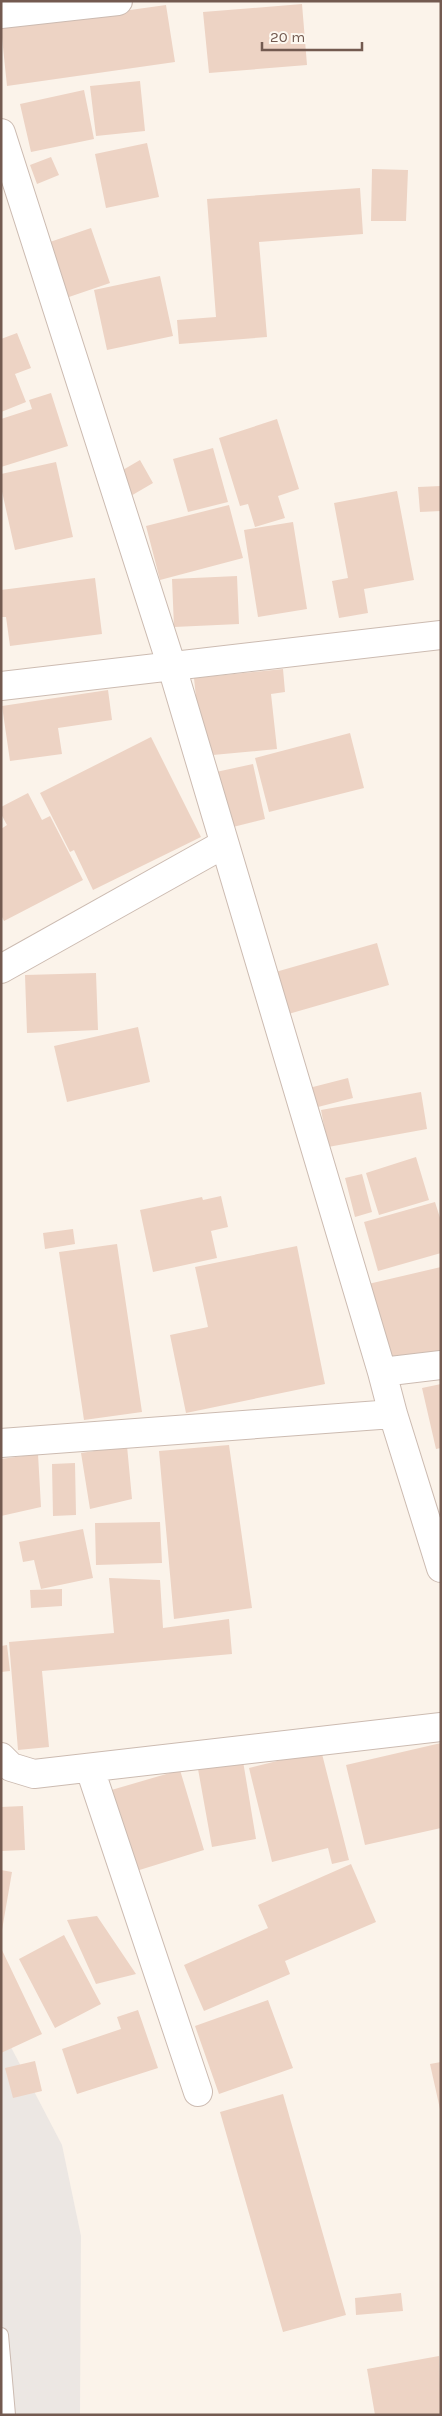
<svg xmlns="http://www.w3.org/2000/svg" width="442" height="2416" font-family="Karla,sans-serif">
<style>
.industrial{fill:#ece7e3}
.building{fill:#edd3c4}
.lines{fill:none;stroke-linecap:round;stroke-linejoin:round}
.service-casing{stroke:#ccbbb1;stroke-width:16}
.minor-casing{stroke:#ccbbb1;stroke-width:30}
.service{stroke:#fff;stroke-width:14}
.minor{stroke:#fff;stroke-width:28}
</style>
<rect width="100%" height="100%" fill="#fbf3ea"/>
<path class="industrial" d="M1,2028L62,2145L81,2236L80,2415H1Z"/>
<path class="building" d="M302,4L307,65L209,73L203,12Z
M166,5L175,62L7,86L1,28Z
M140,81L145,131L96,136L90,86Z
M84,90L94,139L31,152L20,104Z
M147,143L159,197L106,208L95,154Z
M51,157L59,175L37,184L30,165Z
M372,169L408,170L406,221H371Z
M360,188L363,234L259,242L267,337L179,344L177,320L216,317L207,199Z
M91,228L110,283L66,298L47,243Z
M160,276L173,336L107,350L94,290Z
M17,333L31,368L15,374L26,402L1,412V339Z
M51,393L68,446L1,467V419L32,409L29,400Z
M277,419L299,489L278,496L285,518L255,527L248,504L240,506L219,438Z
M213,448L228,502L188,512L173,459Z
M140,460L153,483L129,497L116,474Z
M56,462L73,537L15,550L1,487V474Z
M441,486V511L420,512L418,487Z
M397,491L414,580L364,589L368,613L339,618L332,581L348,578L334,503Z
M229,505L243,558L160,580L146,526Z
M293,522L307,609L258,617L244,530Z
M237,576L239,624L174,627L172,579Z
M95,578L102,634L10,646L6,617H1V590Z
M283,669L285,692L271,694L277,749L202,756L194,678Z
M108,690L112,720L58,728L62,754L10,761L2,706Z
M350,733L364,788L269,812L255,758Z
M151,737L201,837L93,890L74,850L70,852L40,793Z
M253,764L265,819L229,828L216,772Z
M28,793L42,820L50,816L83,880L4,921L1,915V829L7,825L1,814V807Z
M377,943L389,985L285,1015L272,973Z
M96,973L98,1030L27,1033L25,975Z
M138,1027L150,1082L67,1102L54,1046Z
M348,1078L353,1098L314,1108L309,1088Z
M421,1092L427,1129L328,1147L321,1110Z
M416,1157L429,1200L379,1215L366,1173Z
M362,1174L372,1212L355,1217L345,1178Z
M221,1196L228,1227L211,1231L217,1258L153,1272L140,1210L202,1197L203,1200Z
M435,1202L441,1221V1253L378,1271L364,1222Z
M73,1229L75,1244L45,1249L43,1233Z
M117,1244L142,1412L84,1420L59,1252Z
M297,1246L325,1384L186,1413L170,1335L208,1327L195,1267Z
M441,1267V1360L385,1373L364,1285Z
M441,1384V1448L436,1449L422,1388Z
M229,1445L252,1608L174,1619L159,1451Z
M127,1446L132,1499L90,1509L81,1453Z
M38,1454L41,1507L1,1516V1459Z
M75,1463L76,1515L53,1516L52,1464Z
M160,1522L162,1563L96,1565L95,1523Z
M83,1529L93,1578L41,1589L34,1560L23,1562L19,1542Z
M109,1578L160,1580L163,1628L229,1619L232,1654L42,1671L49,1747L18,1750L9,1642L114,1633Z
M62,1589V1606L31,1608L30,1590Z
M7,1645L10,1671L1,1672V1646Z
M441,1743V1828L365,1845L346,1765Z
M321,1750L349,1860L332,1864L328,1848L272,1862L249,1768Z
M243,1761L256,1839L212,1847L198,1769Z
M180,1770L204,1850L133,1872L108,1791Z
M23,1806L25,1850L1,1851V1807Z
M351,1864L376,1922L285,1961L290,1974L204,2011L184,1965L268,1928L258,1905Z
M1,1870L12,1872L2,1930H1Z
M97,1916L136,1974L96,1984L67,1920Z
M64,1935L101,2004L55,2028L19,1959Z
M1,1948L42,2034L1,2053Z
M268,2000L293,2068L219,2094L195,2026Z
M138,2010L158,2068L77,2094L62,2049L121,2029L117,2017Z
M35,2061L42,2091L13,2098L5,2068Z
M441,2062V2109H440L430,2064Z
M283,2094L346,2315L283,2332L220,2112Z
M401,2293L403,2311L356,2315L355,2298Z
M439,2356L441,2415H375L367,2369Z"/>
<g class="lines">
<g class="service-casing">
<path id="service" d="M1,2335L8,2415"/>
</g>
<g class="minor-casing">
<path id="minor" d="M1,14L118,1
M1,133L172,667L382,1372L393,1414L441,1568
M1,686L441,635
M1,969L224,844
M382,1372L441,1365
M1,1443L393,1414
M1,1757L11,1767L34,1774L441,1727
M90,1769L198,2092"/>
</g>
<use href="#service" class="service"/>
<use href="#minor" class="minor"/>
</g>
<rect width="442" height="2416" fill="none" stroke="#735a50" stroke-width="5"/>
<path d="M262 42v8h100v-8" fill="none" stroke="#735a50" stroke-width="2.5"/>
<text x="270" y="42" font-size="15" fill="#735a50" stroke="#fdf8f0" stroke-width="4" paint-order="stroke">20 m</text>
</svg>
